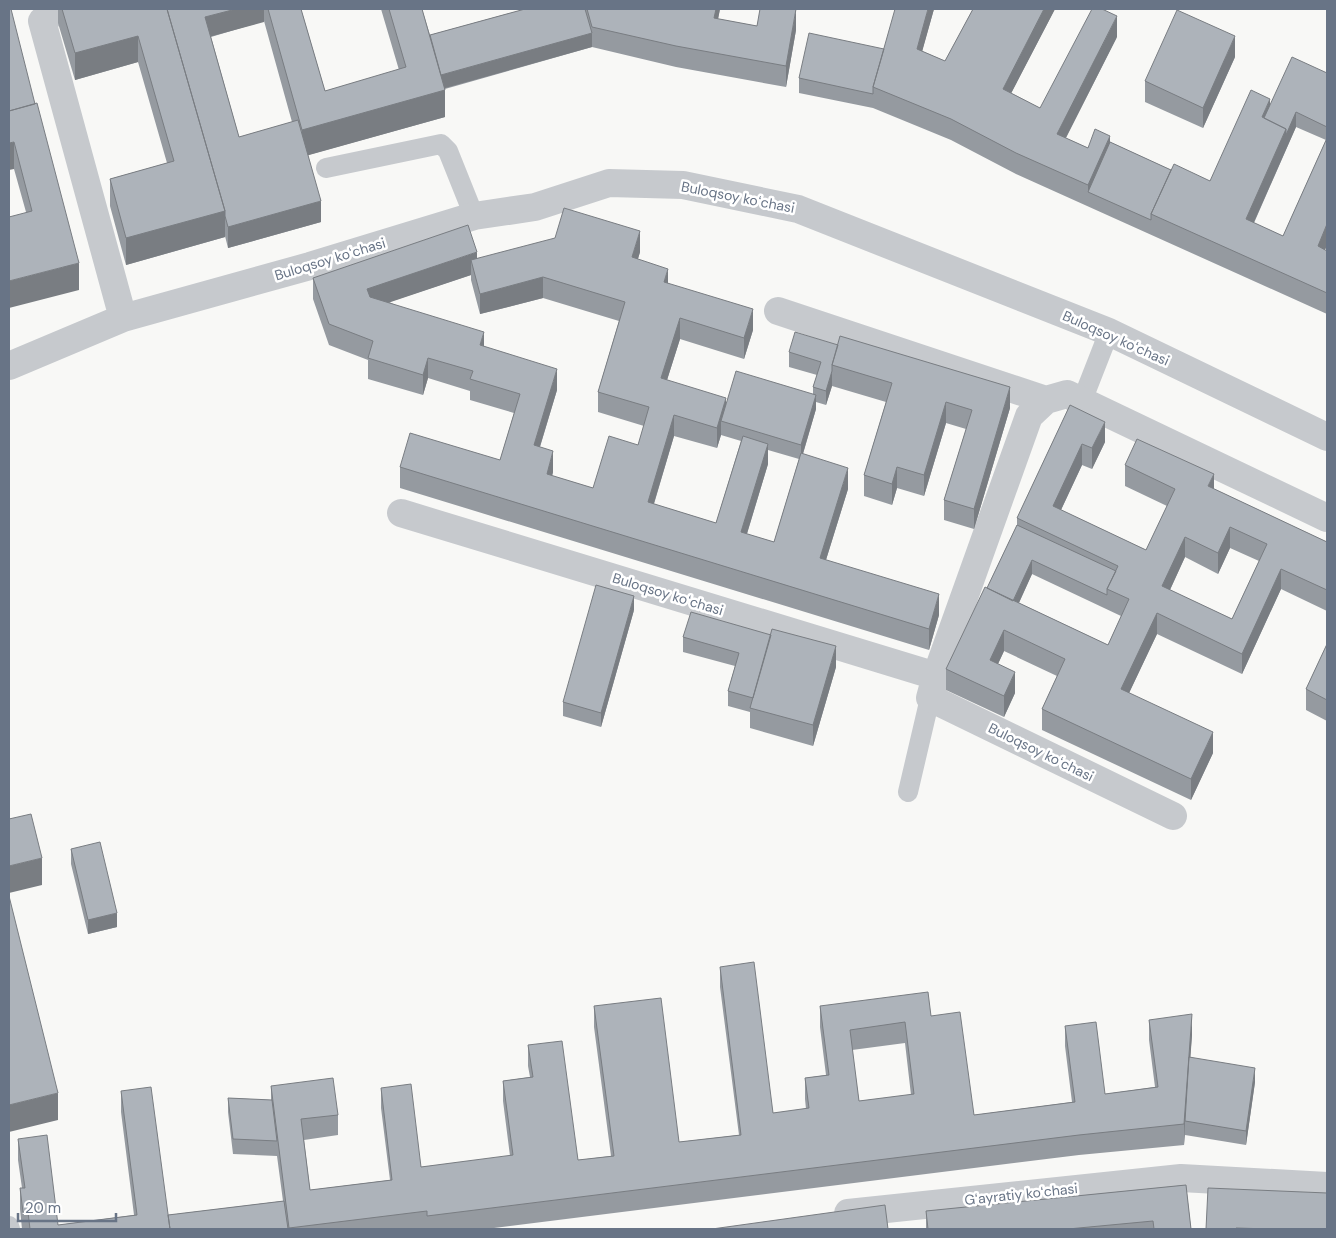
<svg xmlns="http://www.w3.org/2000/svg" width="1336" height="1238" font-family="'DM Sans',sans-serif">
<style>
.lines{fill:none;stroke-linecap:round;stroke-linejoin:round}
.lane{stroke:#c6c9cd;stroke-width:20}
.street{stroke:#c6c9cd;stroke-width:28}
.wall{fill:#959aa0;fill-rule:evenodd}
.shaded-wall{fill:#797d82}
.building{fill:#adb3ba;stroke:#797d82;fill-rule:evenodd}
.labels{text-anchor:middle;dominant-baseline:central;stroke-width:5;stroke-linejoin:round;paint-order:stroke}
.street-label{font-size:14px;fill:#687486;stroke:#fff}
</style>
<rect width="100%" height="100%" fill="#f8f8f6"/>
<g class="lines">
<path class="lane" d="M326,168L441,144L448,151L474,216
M1082,401L1109,332
M908,792L930,698
M9,1226L10,1229"/>
<path class="street" d="M63,9L56,11L42,21L123,318
M778,311L1046,400
M9,366L123,318L310,266L474,216L535,207L609,183L683,185L798,209L1109,332L1327,437
M401,513L936,676L1029,416L1046,400L1067,394L1327,518
M936,676L930,698L1173,816
M848,1213L1181,1178L1327,1186"/>
</g>
<path class="wall" d="M9,9L79,290L26,212L14,169Z
M58,9H301L325,91L399,70L381,9H422L430,35L525,9H720L718,19L757,26L796,30L786,87L676,67L592,47L445,89V117L308,155L321,222L228,248L225,236V237L126,265L110,206V179L167,163L138,62L75,80L58,23ZM264,21L292,122L239,137L211,37Z
M934,9L922,51L945,61L973,9H1055L1011,93L1040,108L1117,37L1066,138L1088,148L1110,142L1171,170L1210,181L1270,106L1327,73V245L1325,250L1327,251V314L1016,174L951,140L873,108L799,93V78L884,49ZM1296,127L1326,140L1283,236L1254,223Z
M1235,57L1203,128L1145,102V81Z
M640,252L638,259L668,283L753,330L744,359L680,339L667,380L726,404L813,394V387L817,375L789,367V352L1010,408L974,529L944,520V500L966,429L946,423L924,496L897,488L892,505L864,496V475L886,402L832,386L826,405L816,402V409L803,454L848,489L826,560L939,615L929,650L400,488V467L500,460L514,413L470,400V391L428,378L423,395L368,379V360L329,345L313,299V278L477,258ZM471,275V280L480,314L543,298L619,321L598,392V412L644,426L638,445L593,488L552,476L553,472L540,447L557,390L484,346L389,302ZM721,435L741,441L716,523L654,504L674,436L717,448ZM768,450L799,459L774,542L747,534L768,464Z
M1070,405L1105,442L1092,469L1082,465L1061,510L1146,550L1167,506L1125,486V465L1214,489L1327,542V611L1281,589L1242,674L1157,634L1129,693L1213,753L1191,800L1042,730V709L1057,676L1004,651L998,664L1015,693L1004,717L946,690V669L987,588L1017,525V518ZM1230,548L1259,561L1232,619L1170,590L1185,557L1218,574ZM1032,574L1121,616L1108,645L1019,603Z
M634,610L601,727L563,716V702Z
M771,635L836,667L813,746L750,728V712L728,706V691L735,666L683,652V637Z
M1327,644V721L1306,710V689Z
M71,849L117,927L88,934L71,864Z
M720,967L773,1113L806,1109L805,1099V1078L826,1075L820,1027V1006L931,1016L974,1115L1072,1102L1065,1046V1026L1105,1094L1155,1087L1149,1040V1020L1192,1035L1190,1058L1255,1082L1246,1145L1185,1135L1184,1145L1079,1155L486,1229H22L20,1209V1188H22L18,1160V1139L58,1225L134,1215L121,1112V1091L168,1215L283,1201L277,1156L233,1154L228,1112V1098L271,1100V1086L338,1115V1135L304,1140L310,1190L390,1180L381,1108V1088L421,1167L510,1156L503,1101V1081L530,1077L528,1066V1045L578,1160L611,1156L594,1027V1006L679,1142L739,1135L720,987ZM905,1043L911,1095L859,1101L852,1050Z
M1186,1185L1191,1229H926V1211Z
M1327,1193V1229H1206Z"/>
<path class="shaded-wall" d="M236,9H264V22L205,38V17Z
M716,9H720L714,39V18Z
M796,9V30L786,87V66Z
M928,9H934L917,70V49Z
M1044,9H1055L1003,109V89Z
M1117,16V37L1057,155V134Z
M592,33V47L438,90V76Z
M138,36V62L75,80V53Z
M1235,36V57L1203,128V108Z
M445,90V117L302,157V130Z
M1270,99V120L1262,117Z
M1296,112V127L1246,240V219L1286,129Z
M1110,136V156L1088,192V185Z
M14,142V169L9,170V143Z
M321,201V222L228,248V227Z
M225,211V237L126,265V238Z
M1327,224V245L1318,267V246Z
M640,231V252L632,278V257Z
M477,252V272L471,260V275L367,310V289Z
M79,263V290L9,308V281Z
M668,269V289L664,282Z
M543,277V298L480,314V294Z
M753,309V330L744,359V338Z
M680,318V339L661,399V378Z
M484,332V352L480,345Z
M428,358V378L423,395V375Z
M557,369V390L534,466V445Z
M832,371V386L826,405V391Z
M1010,387V408L974,529V509Z
M816,395V409L801,460V445Z
M726,398V419L721,421V435L717,448V428Z
M946,402V423L924,496V475Z
M674,415V436L648,523V502Z
M1105,422V442L1092,469V448Z
M768,444V464L741,553V532Z
M1082,444V465L1053,527V506Z
M553,451V472L547,495V474Z
M897,467V488L892,505V484Z
M848,468V489L820,579V558Z
M1214,474V495L1208,486Z
M1230,527V548L1218,574V553Z
M1185,537V557L1162,607V586Z
M1032,560V574L1011,620V606Z
M1281,569V589L1242,674V654Z
M939,594V615L929,650V629Z
M634,596V610L601,727V713Z
M1157,613V634L1121,710V689Z
M1004,630V651L990,681V660Z
M836,646V667L813,746V725Z
M1015,672V693L1004,717V696Z
M1213,732V753L1191,800V779Z
M42,858V885L9,893V866Z
M117,913V927L88,934V920Z
M1192,1014V1035L1186,1121H1185L1184,1145V1124Z
M1255,1068V1082L1246,1145V1131Z
M58,1093V1120L9,1132V1105Z"/>
<path class="building" d="M9,9H11L35,104L9,111Z
M62,9H167L225,211L126,238L110,179L174,161L138,36L75,53Z
M167,9H236L205,17L239,137L298,120L321,201L228,227L225,216V211Z
M268,9H301L325,91L406,67L389,9H422L445,90L302,130Z
M525,9H585L592,33L441,75L430,35Z
M587,9H716L714,18L757,26L760,9H796L786,66L676,46L592,27Z
M895,9H928L917,49L945,61L973,9H1044L1003,89L1040,108L1092,9H1102L1117,16L1057,134L1088,148L1095,129L1110,136L1088,185L1016,153L951,119L873,87Z
M1177,10L1235,36L1203,108L1145,81Z
M809,33L884,49L873,87V94L799,78Z
M1292,57L1327,73V127L1296,112L1286,135V129L1264,118Z
M1251,90L1270,99L1262,117L1286,129L1246,219L1283,236L1327,138V224L1318,246L1327,251V293L1151,214L1174,164L1210,181Z
M37,103L79,263L9,281V217L32,211L14,142L9,143V111Z
M1110,142L1171,170L1151,214V220L1088,192Z
M564,208L640,231L632,257L668,269L664,282L753,309L744,338L680,318L661,378L726,398L717,428L674,415L648,502L716,523L743,436L768,444L741,532L774,542L801,453L848,468L820,558L939,594L929,629L400,467L410,433L500,460L520,394L470,379L473,371L428,358L423,375L368,358L373,341L329,324L313,278L468,225L477,252L367,289L370,297L484,332L480,345L557,369L534,445L553,451L547,474L593,488L609,436L638,445L649,407L598,392L625,302L543,277L480,294L471,260L555,238Z
M795,332L838,345L832,365V371L826,391L813,387L821,362L789,352Z
M840,336L1010,387L974,509L944,500L972,410L946,402L924,475L897,467L892,484L864,475L892,383L832,365Z
M736,371L816,395L801,445L721,421Z
M1070,405L1105,422L1092,448L1082,444L1053,506L1146,550L1175,489L1125,465L1137,439L1214,474L1208,486L1327,542V590L1281,569L1242,654L1157,613L1121,689L1213,732L1191,779L1042,709L1065,659L1004,630L990,660L1015,672L1004,696L946,669L985,587L1108,645L1129,599L1107,589L1118,566L1017,518ZM1230,527L1267,544L1232,619L1162,586L1185,537L1218,553Z
M1017,525L1116,571L1107,589V595L1032,560L1013,601L987,588Z
M596,585L634,596L601,713L563,702Z
M691,612L771,635L753,698L728,691L739,653L683,637Z
M772,629L836,646L813,725L750,708Z
M1327,644V700L1306,689Z
M31,814L42,858L9,866V819Z
M100,842L117,913L88,920L71,849Z
M9,896L58,1093L9,1105Z
M754,962L773,1113L809,1108L805,1078L829,1075L820,1006L928,992L931,1016L960,1012L974,1115L1075,1102L1065,1026L1096,1022L1105,1094L1158,1087L1149,1020L1192,1014L1184,1124L1079,1135L427,1216V1211L289,1228L271,1086L333,1078L338,1115L301,1119L310,1190L392,1180L381,1088L411,1084L421,1167L513,1155L503,1081L533,1077L528,1045L562,1041L578,1160L614,1156L594,1006L661,998L679,1142L741,1135L720,967ZM905,1022L914,1094L859,1101L850,1030Z
M1189,1057L1255,1068L1246,1131L1185,1121Z
M151,1087L170,1229H30L28,1212H23L20,1188H25L18,1139L47,1135L58,1225L137,1215L121,1091Z
M228,1098L272,1100L277,1141L233,1139Z
M1186,1185L1191,1229H1154L1153,1221L1068,1229H928L926,1211Z
M1208,1188L1327,1193V1229H1270L1236,1228V1229H1206Z
M284,1201L288,1229H170L168,1215Z
M885,1205L888,1229H712Z"/>
<g class="labels">
<g class="street-label">
<text transform="translate(738 197) rotate(11)">Buloqsoy koʻchasi</text>
<text transform="translate(330 259) rotate(-17)">Buloqsoy koʻchasi</text>
<text transform="translate(1116 338) rotate(24)">Buloqsoy koʻchasi</text>
<text transform="translate(668 594) rotate(17)">Buloqsoy koʻchasi</text>
<text transform="translate(1041 752) rotate(26)">Buloqsoy koʻchasi</text>
<text transform="translate(1021 1194) rotate(-6)">Gʻayratiy koʻchasi</text>
</g>
</g>
<rect width="1336" height="1238" fill="none" stroke="#687486" stroke-width="20"/>
<path d="M18 1213v8h98v-8" fill="none" stroke="#687486" stroke-width="2.5"/>
<text x="25" y="1213" font-size="15" fill="#687486" stroke="#ffffff" stroke-width="4" paint-order="stroke">20 m</text>
</svg>
